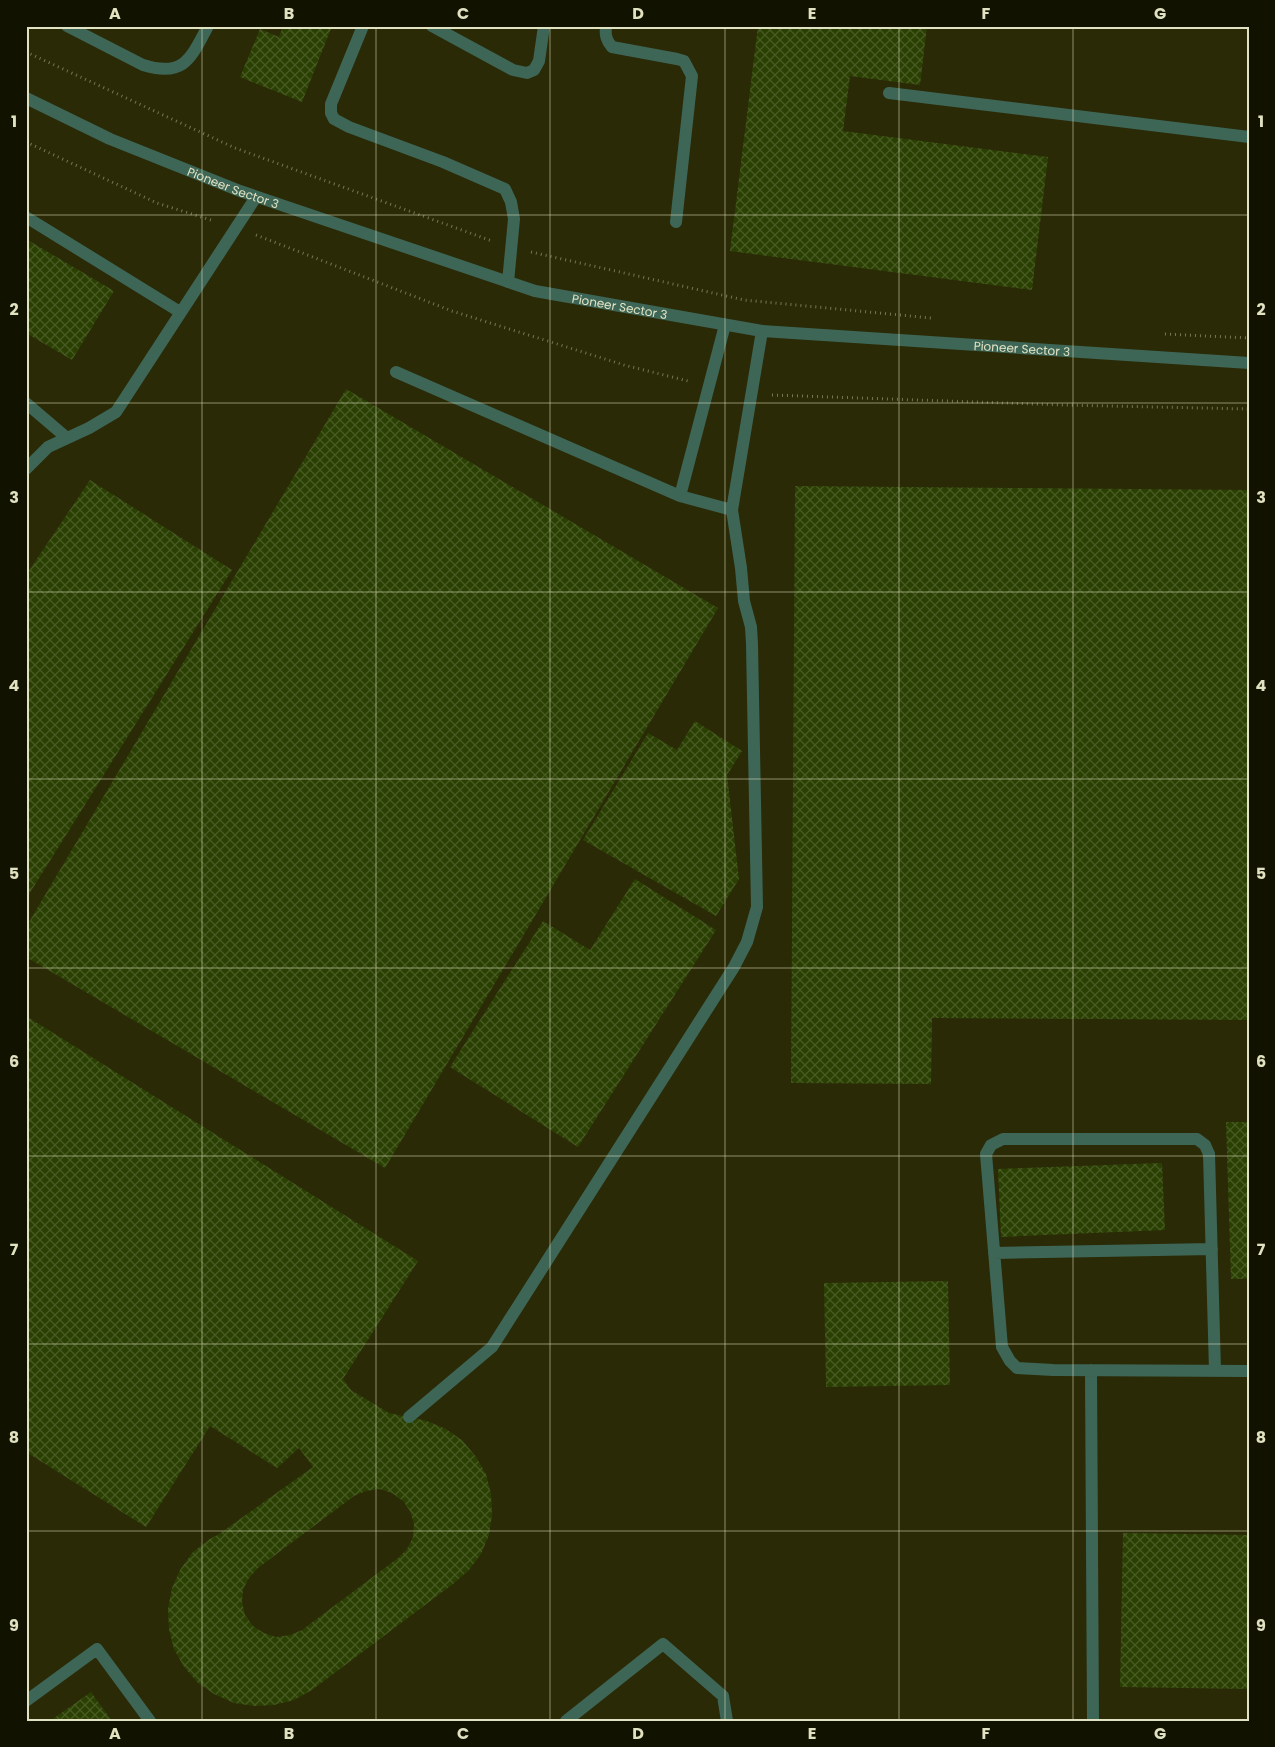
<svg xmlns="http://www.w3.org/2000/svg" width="1275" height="1747" font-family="Poppins,sans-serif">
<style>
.building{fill:url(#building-cross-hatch);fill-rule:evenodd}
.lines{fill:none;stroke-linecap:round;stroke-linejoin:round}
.path{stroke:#767653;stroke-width:3;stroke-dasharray:1 4;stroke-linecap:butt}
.service{stroke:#3e6657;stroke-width:12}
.minor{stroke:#3e6657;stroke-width:12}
.grid{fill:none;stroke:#e1e2c1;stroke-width:1;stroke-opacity:0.55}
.labels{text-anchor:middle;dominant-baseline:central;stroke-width:4;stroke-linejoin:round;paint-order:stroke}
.street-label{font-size:12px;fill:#e1e2c1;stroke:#121200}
.neatline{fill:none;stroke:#e1e2c1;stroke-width:2}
.grid-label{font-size:16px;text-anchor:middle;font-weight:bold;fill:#e1e2c1}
</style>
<defs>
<pattern id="building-cross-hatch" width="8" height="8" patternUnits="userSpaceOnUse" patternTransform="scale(1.25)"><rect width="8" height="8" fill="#2a4002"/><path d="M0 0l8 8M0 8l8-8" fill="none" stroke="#495b25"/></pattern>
</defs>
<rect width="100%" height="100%" fill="#2a2a06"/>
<path class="building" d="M283,26H332L302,102L240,77L260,29L279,37Z
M758,26H927L920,85L850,76L843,131L1048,157L1032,290L730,251Z
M26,239L114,291L72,360L26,333Z
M346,389L718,608L385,1168L26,957V927Z
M90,480L232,570L26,899V575Z
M795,486L1249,490V1020L932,1018L931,1084L791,1083Z
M695,721L742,751L727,775L739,879L716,916L583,840L648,733L677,750Z
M635,879L716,930L578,1147L450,1067L543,921L590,950Z
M26,1016L418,1261L343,1379L351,1390L389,1413L427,1421L446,1429L463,1441L476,1457L486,1474L491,1494L492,1515L489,1535L481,1554L469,1570L453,1584L312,1690L294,1700L274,1705L254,1706L234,1703L214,1694L198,1683L184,1667L174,1649L169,1629L168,1609L172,1588L180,1570L192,1553L208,1540L219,1534L313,1467L299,1448L277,1468L210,1426L146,1527L26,1452ZM379,1489L392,1493L403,1501L410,1511L414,1524L413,1537L407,1549L398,1558L302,1630L290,1635L276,1637L264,1633L253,1626L245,1615L242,1602L243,1589L249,1578L258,1568L354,1496L366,1491Z
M1226,1122H1249V1279H1231Z
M1162,1163L1165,1230L1001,1237L998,1169Z
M948,1281L950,1385L826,1387L824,1283Z
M1123,1533L1249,1535V1689L1120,1687Z
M91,1692L112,1721H50Z"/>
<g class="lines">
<path class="path" d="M26,52L235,148L492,241
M26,142L157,203L214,221
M256,235L452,311L624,365L688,381
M531,252L744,300L931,318
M1165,334L1249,338
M772,395L1063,405L1249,409"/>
<path class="service" d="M67,26L143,65C184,78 191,58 208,26
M363,26L331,104V113L334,119L349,127L443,162L505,189L511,202L514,219L508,282
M432,26L513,70L527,73L534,70L539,61L544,26
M606,26C605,35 606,40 612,47L677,59L684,61L692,76L676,222
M889,93L1249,137
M26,217L180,312
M396,372L680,496L732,510
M26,403L67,438
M26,469L48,447L89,428L116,412L256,197
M680,496L725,325
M994,1253L1212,1249
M1091,1370L1093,1721
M1215,1371L1209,1154L1205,1145L1197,1139H1003L991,1145L986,1154L1002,1347L1010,1361L1017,1368L1053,1370L1249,1371
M409,1417L492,1347L734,967L747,942L757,907L752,644L751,627L744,601L741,568L732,510L762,331
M26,1701L97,1649L150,1721
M566,1721L663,1644L723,1696L727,1721"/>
<path class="minor" id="s1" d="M26,98L110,139L240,191L535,291L762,331L1249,363"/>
</g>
<path class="grid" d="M202,26V1721M376,26V1721M550,26V1721M725,26V1721M899,26V1721M1073,26V1721M26,215H1249M26,403H1249M26,592H1249M26,779H1249M26,968H1249M26,1156H1249M26,1344H1249M26,1531H1249"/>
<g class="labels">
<g class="street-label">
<text stroke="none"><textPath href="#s1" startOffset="226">Pioneer Sector 3</textPath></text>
<text stroke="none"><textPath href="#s1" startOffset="631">Pioneer Sector 3</textPath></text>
<text stroke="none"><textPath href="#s1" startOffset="1036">Pioneer Sector 3</textPath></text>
</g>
</g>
<rect width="1275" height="1747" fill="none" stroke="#121200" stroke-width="55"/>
<rect x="28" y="28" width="1220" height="1692" class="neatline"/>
<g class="grid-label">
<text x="115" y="19">A</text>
<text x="289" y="19">B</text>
<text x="463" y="19">C</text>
<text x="638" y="19">D</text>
<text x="812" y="19">E</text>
<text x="986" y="19">F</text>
<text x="1160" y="19">G</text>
<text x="14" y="127">1</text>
<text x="1261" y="127">1</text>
<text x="14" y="315">2</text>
<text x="1261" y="315">2</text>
<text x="14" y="503">3</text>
<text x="1261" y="503">3</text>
<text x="14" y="691">4</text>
<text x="1261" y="691">4</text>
<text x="14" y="879">5</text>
<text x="1261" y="879">5</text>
<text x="14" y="1067">6</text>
<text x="1261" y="1067">6</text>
<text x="14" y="1255">7</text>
<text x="1261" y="1255">7</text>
<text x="14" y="1443">8</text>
<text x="1261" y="1443">8</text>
<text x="14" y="1631">9</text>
<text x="1261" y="1631">9</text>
<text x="115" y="1739">A</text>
<text x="289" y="1739">B</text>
<text x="463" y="1739">C</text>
<text x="638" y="1739">D</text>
<text x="812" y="1739">E</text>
<text x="986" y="1739">F</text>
<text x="1160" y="1739">G</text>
</g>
</svg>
